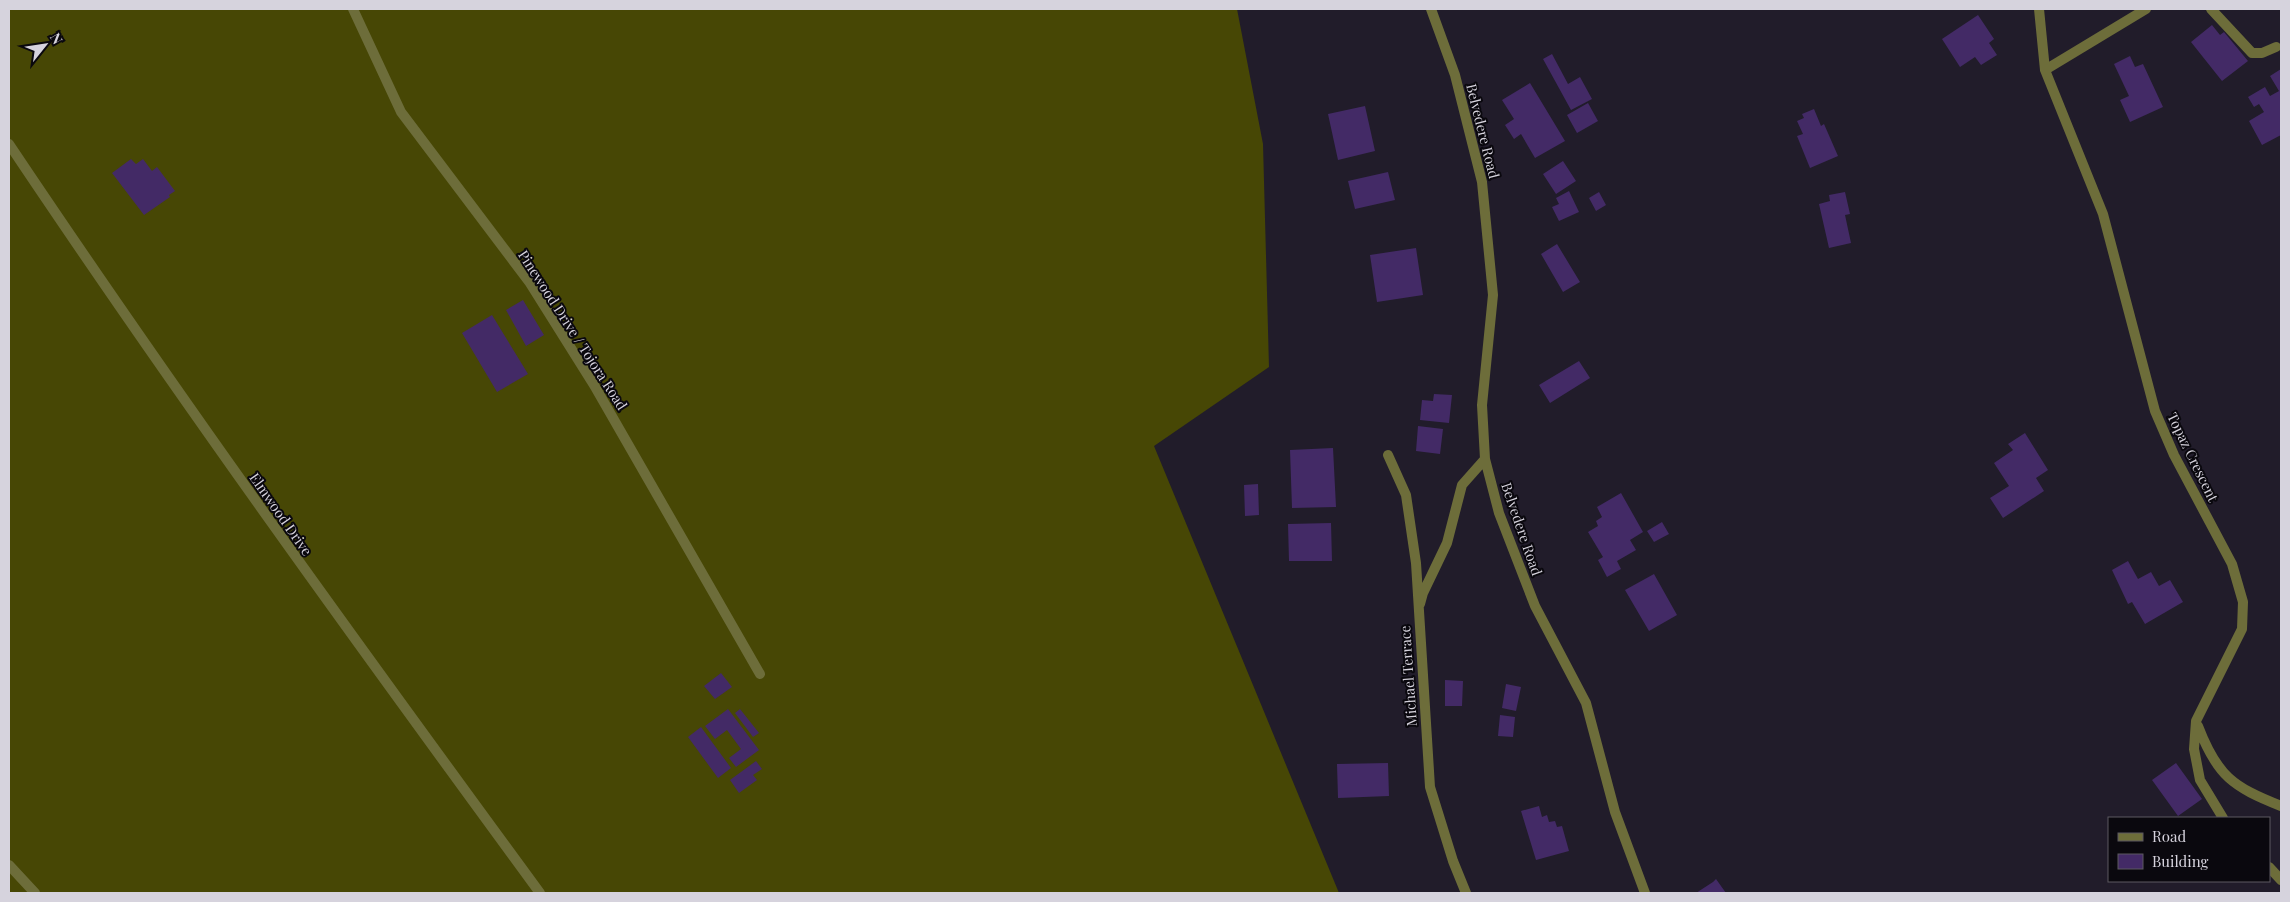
<svg xmlns="http://www.w3.org/2000/svg" width="2290" height="902" font-family="'Playfair Display',serif">
<style>
.forest{fill:#474705}
.building{fill:#432a66}
.lines{fill:none;stroke-linecap:round;stroke-linejoin:round}
.street{stroke:#6d6d3a;stroke-width:10}
.labels{text-anchor:middle;dominant-baseline:central;stroke-width:4;stroke-linejoin:round;paint-order:stroke}
.street-label{font-size:14px;fill:#d6d3dd;stroke:#0a080e}
</style>
<rect width="100%" height="100%" fill="#211c2a"/>
<path class="forest" d="M9,9H1237L1263,144L1269,367L1154,446L1339,893H9Z"/>
<path class="building" d="M1978,15L1994,39L1989,43L1997,55L1981,65L1975,57L1960,67L1942,39Z
M2212,25L2220,35L2224,32L2248,61L2222,81L2191,42Z
M1552,54L1568,84L1580,77L1592,99L1571,110L1543,59Z
M2130,56L2135,67L2143,64L2163,107L2130,122L2120,100L2129,96L2114,64Z
M2281,69V135L2262,145L2249,121L2264,112L2259,104L2254,107L2248,97L2265,87L2270,96L2279,91L2270,76Z
M1530,83L1565,141L1535,158L1521,134L1514,139L1505,125L1514,119L1502,100Z
M1588,103L1598,121L1577,133L1567,115Z
M1365,106L1375,151L1338,160L1328,114Z
M1814,109L1821,126L1824,124L1838,156L1810,168L1797,136L1803,134L1797,121L1804,118L1802,114Z
M131,159L136,164L143,159L152,171L157,167L175,191L169,195L170,197L144,215L112,173Z
M1563,161L1576,181L1556,194L1543,174Z
M1388,172L1395,200L1355,209L1348,181Z
M1569,191L1579,212L1559,221L1552,207L1559,204L1556,198Z
M1599,192L1606,205L1596,211L1589,198Z
M1845,192L1850,214L1845,215L1851,243L1829,248L1819,204L1830,201L1829,195Z
M1557,244L1580,282L1563,292L1541,254Z
M1416,248L1423,295L1377,302L1370,255Z
M523,300L544,335L526,346L506,310Z
M492,315L528,374L497,392L462,333Z
M1579,361L1590,378L1550,403L1539,385Z
M1434,394L1452,395L1449,423L1420,420L1422,400L1433,401Z
M1418,426L1443,429L1440,454L1416,451Z
M2025,433L2048,470L2036,478L2044,491L2003,518L1990,498L2009,486L1994,463L2013,450L2008,444Z
M1333,448L1336,507L1292,508L1290,450Z
M1258,484L1259,515L1245,516L1244,485Z
M1621,493L1643,532L1630,540L1636,550L1617,561L1621,569L1607,577L1598,560L1603,557L1588,532L1598,526L1596,521L1602,517L1597,507Z
M1662,522L1669,534L1654,542L1647,531Z
M1331,523L1332,561H1289L1288,524Z
M2128,561L2138,579L2151,572L2159,586L2170,580L2183,602L2145,624L2132,602L2128,604L2112,570Z
M1654,574L1677,615L1649,631L1625,590Z
M721,673L732,687L715,699L704,686Z
M1445,680L1463,681L1462,706H1445Z
M1506,684L1521,687L1516,711L1502,708Z
M728,709L759,750L736,767L729,758L741,749L727,730L715,739L705,726Z
M740,709L759,733L753,737L735,713Z
M1500,715L1515,717L1513,737L1498,736Z
M701,727L731,768L718,778L688,737Z
M756,761L762,769L753,775L757,780L739,793L730,780Z
M1388,763L1389,796L1338,798L1337,764Z
M2176,763L2202,799L2178,816L2152,780Z
M1539,806L1542,817L1547,815L1549,822L1555,821L1557,827L1562,826L1569,851L1536,860L1521,811Z
M1716,879L1726,893H1696L1713,882Z"/>
<g class="lines">
<path class="street" d="M353,9L401,112L530,283L594,385L760,674
M1431,9L1455,75L1482,182L1493,295L1482,405L1485,459L1499,513L1535,606L1586,703L1615,812L1645,893
M2039,9L2045,70L2103,214L2155,411L2174,455L2232,564L2243,602L2242,629L2196,721L2194,749L2200,780L2223,818
M2211,9L2252,53H2262L2276,47
M2045,70L2146,9
M9,144C179,398 359,646 540,893
M1388,455L1406,495L1416,563L1430,787L1453,861L1466,893
M1420,604L1423,593L1447,543L1462,485L1485,459
M2198,726C2217,776 2233,787 2281,806
M9,865L35,893
M2269,867L2281,880"/>
</g>
<g class="labels">
<g class="street-label">
<text transform="translate(1483 131) rotate(76)">Belvedere Road</text>
<text transform="translate(573 330) rotate(57)">Pinewood Drive / Tojora Road</text>
<text transform="translate(2193 457) rotate(64)">Topaz Crescent</text>
<text transform="translate(281 514) rotate(55)">Elmwood Drive</text>
<text transform="translate(1522 529) rotate(71)">Belvedere Road</text>
<text transform="translate(1408 676) rotate(-94)">Michael Terrace</text>
</g>
</g>
<rect width="2290" height="902" fill="none" stroke="#d6d3dd" stroke-width="20"/>
<rect x="2108" y="817" width="162" height="65" fill="#0a080e" stroke="#5c5961"/>
<rect x="2118" y="833" width="25" height="8" fill="#6d6d3a" stroke="#5c5961"/>
<text x="2152" y="842" font-size="15" fill="#d6d3dd">Road</text>
<rect x="2118" y="854" width="25" height="15" fill="#432a66" stroke="#5c5961"/>
<text x="2152" y="867" font-size="15" fill="#d6d3dd">Building</text>
<g transform="translate(45 45) rotate(60)" stroke="#0a080e" stroke-width="4" paint-order="stroke">
<path d="M0-4L9 19L0 12L-9 19Z" fill="#d6d3dd"/>
<text y="-8" font-size="14" font-weight="bold" text-anchor="middle" fill="#d6d3dd">N</text>
</g>
</svg>
